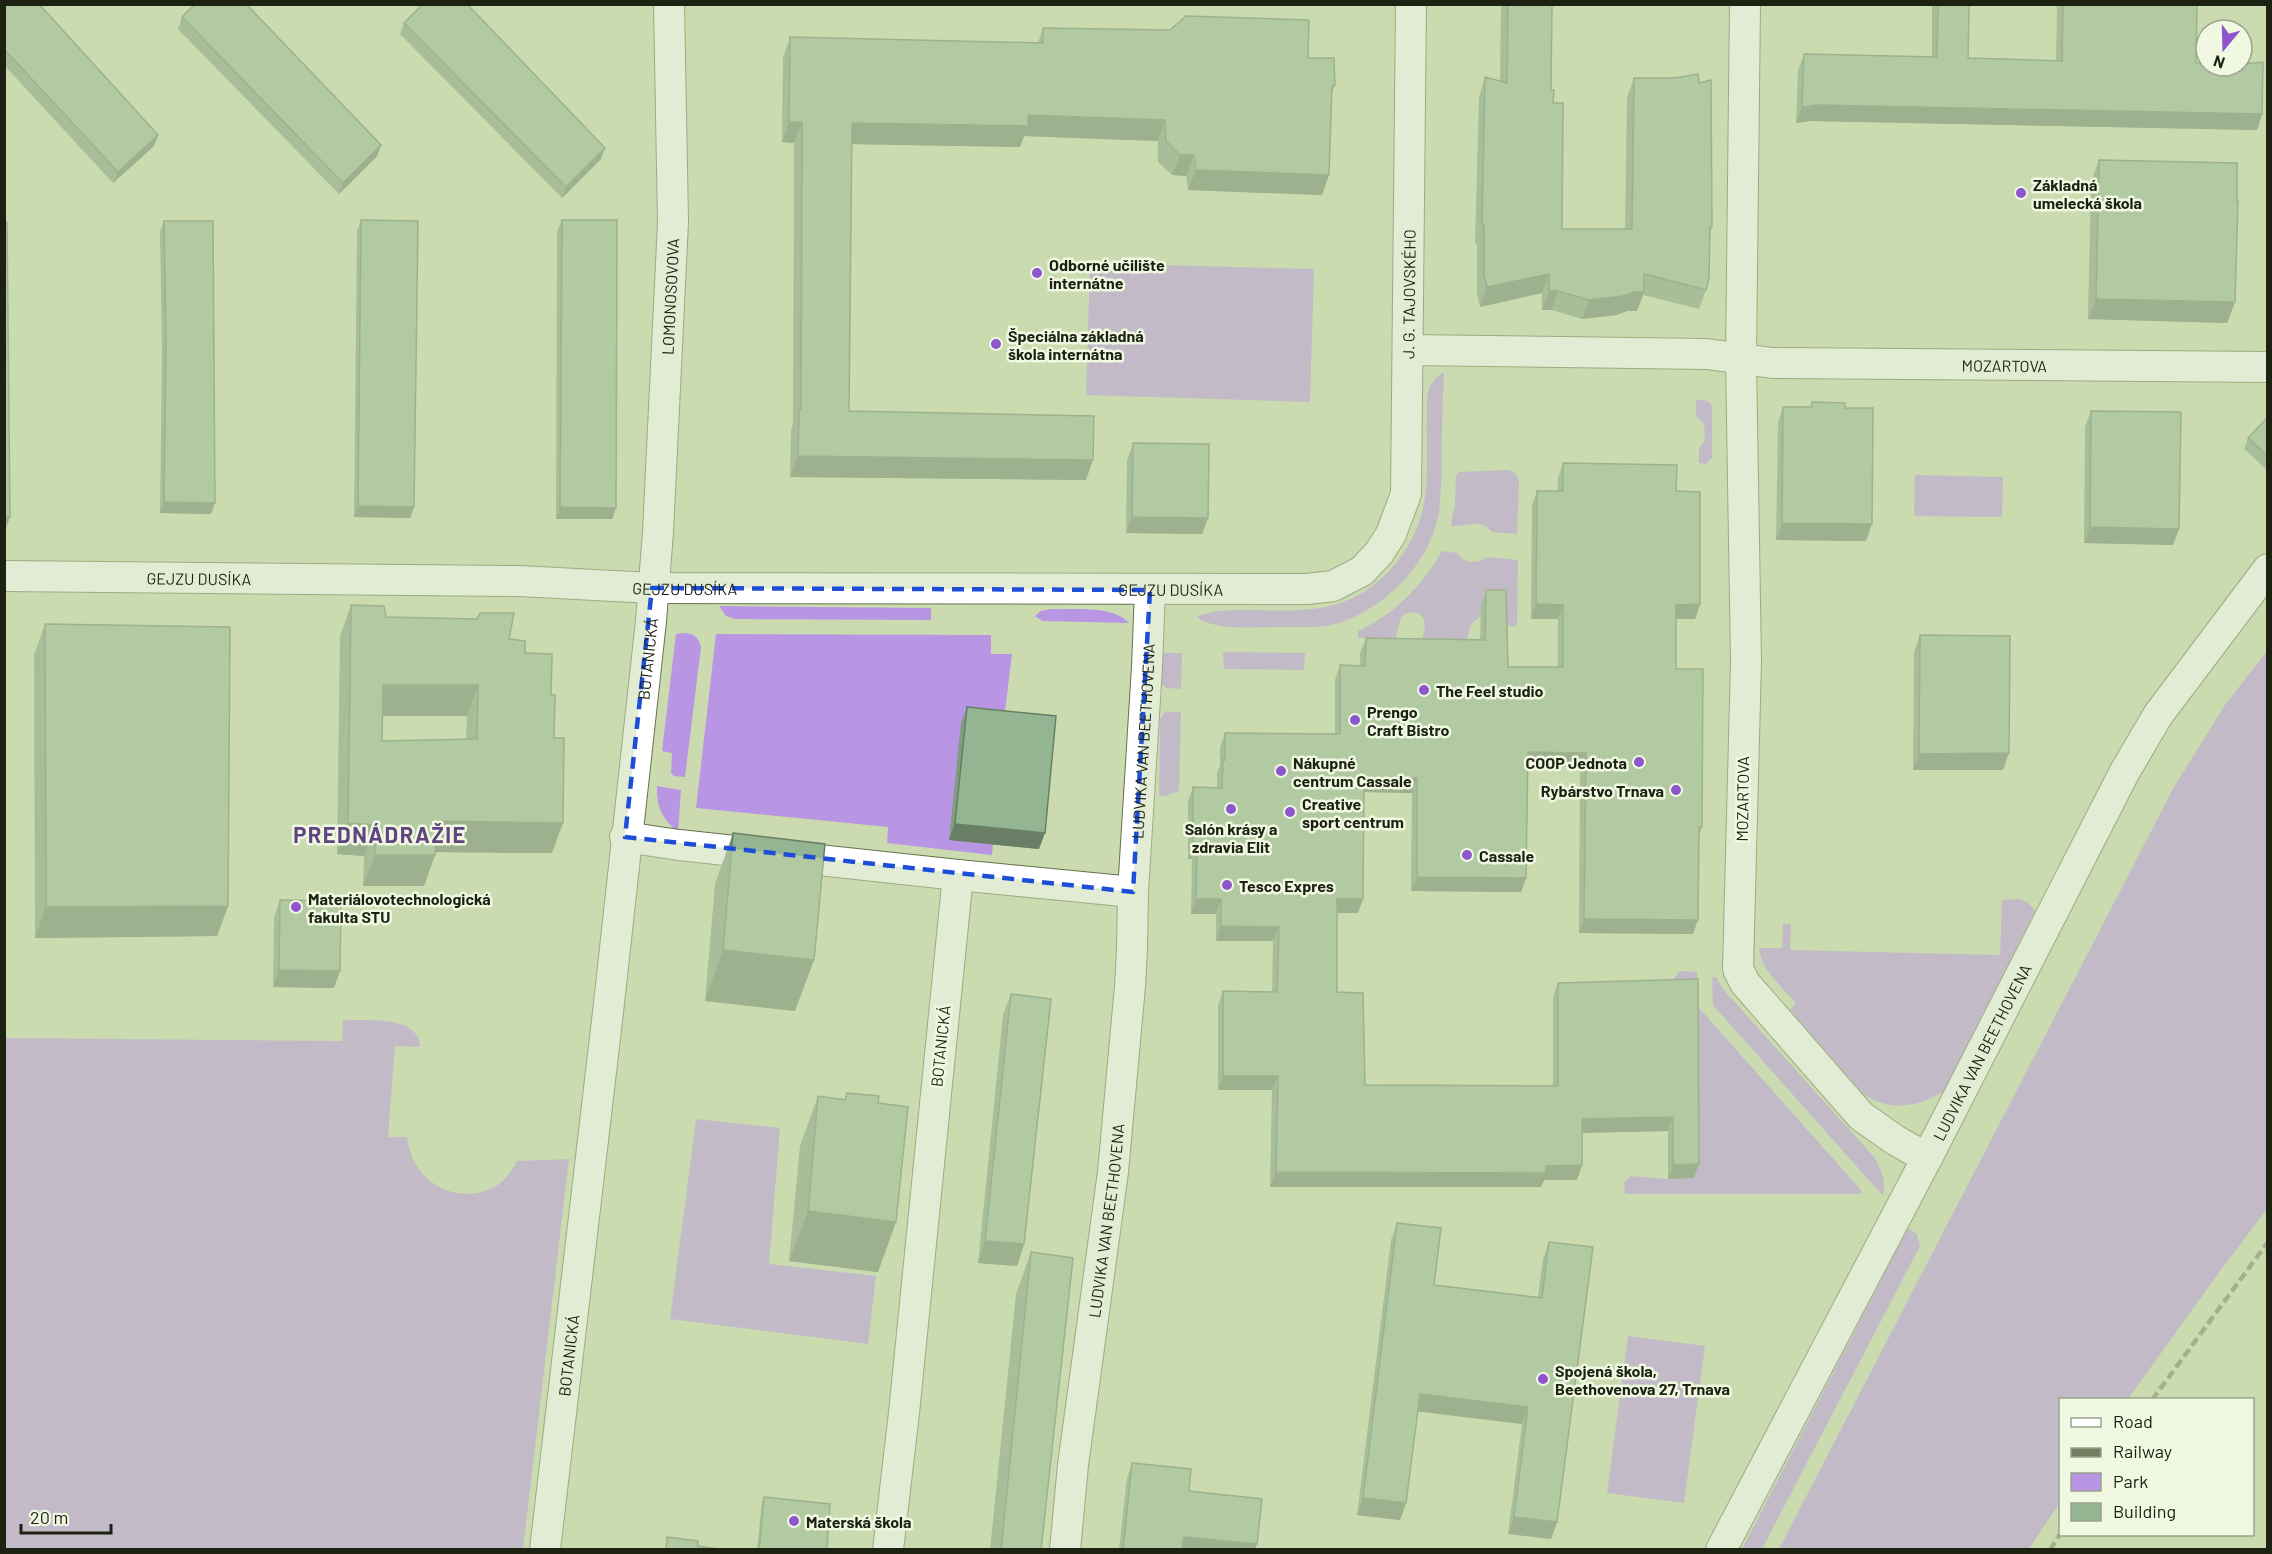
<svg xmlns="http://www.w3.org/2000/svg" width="2272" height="1554" font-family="Barlow,sans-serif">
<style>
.green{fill:#b896e4}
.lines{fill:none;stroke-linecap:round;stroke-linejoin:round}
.street-casing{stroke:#65724a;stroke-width:32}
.street{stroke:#fff;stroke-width:30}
.rail{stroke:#737d5f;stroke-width:4.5;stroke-dasharray:9 4.5;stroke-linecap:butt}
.wall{fill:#7f9c7e;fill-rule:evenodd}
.shaded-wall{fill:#687f66}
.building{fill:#94b592;stroke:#687f66;stroke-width:1.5;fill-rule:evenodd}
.marked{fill:none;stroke:#1d4ed8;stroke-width:4.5;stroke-dasharray:12 8;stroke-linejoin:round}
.poi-dot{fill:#8e55cc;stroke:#f0f8e2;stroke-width:2}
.labels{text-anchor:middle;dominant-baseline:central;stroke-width:5;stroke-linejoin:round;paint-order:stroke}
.poi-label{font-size:16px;font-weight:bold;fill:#1c2111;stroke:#f0f8e2;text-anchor:start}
.street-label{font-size:16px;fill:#1c2111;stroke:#f0f8e2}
.district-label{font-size:22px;font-weight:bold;letter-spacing:1.5px;fill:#5f4481;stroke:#f0f8e2}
</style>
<rect width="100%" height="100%" fill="#cbdbaf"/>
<path class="green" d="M1090,263L1314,269L1310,402L1086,395Z
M1444,372C1443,392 1442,411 1442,431C1441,460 1443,489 1438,517C1428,565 1385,608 1339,623C1323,628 1307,627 1290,627C1263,626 1219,633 1196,617C1216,609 1234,610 1254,610C1293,611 1331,613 1365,591C1395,572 1418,538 1424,503C1429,478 1426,442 1427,416C1427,407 1426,397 1429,389C1432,381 1437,376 1444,372Z
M1696,400C1703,400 1708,399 1712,406V458L1706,464L1699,463V449L1705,440L1704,424L1696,416Z
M1507,470C1515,471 1517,475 1519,482L1517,534L1492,532C1479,517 1468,527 1451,526L1455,504L1456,476L1459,472Z
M1915,475L2003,477L2002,517L1914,516Z
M1442,551L1457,553L1463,559L1471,562L1480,561L1488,557L1518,560L1517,625L1512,627C1500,620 1483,607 1471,625C1469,628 1469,635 1467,639H1422C1424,633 1426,627 1424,620C1420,610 1405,610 1401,619C1398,625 1397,632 1396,638H1358V631C1395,614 1422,586 1442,551Z
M719,606L931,608V620L735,619L726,616Z
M1051,609C1073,610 1113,605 1129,623L1042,621L1035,616L1041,611Z
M684,633C695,634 698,637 701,647L685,777L674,776L671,773L672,753L662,751L676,634Z
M716,634L991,635V654H1012L1003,728L992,855L887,843L888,827L696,808Z
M2267,651V1209L2220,1271L2128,1399L2060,1400V1502L2029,1549H1779L2174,787L2225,705Z
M1223,652L1305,653L1304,670L1224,669Z
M1162,653H1182L1181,689L1167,688L1161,684Z
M1165,712H1181L1179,791L1165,796H1159L1160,719Z
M657,786L681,790L678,832C662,819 656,807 657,786Z
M2020,899L2028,903L2035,911L1944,1091C1917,1108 1889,1112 1862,1093L1790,1010L1796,1003C1781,986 1761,970 1759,948H1782L1783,924H1791L1790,950L2000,955L2002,900Z
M1680,971L1697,972V1004L1700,1009L1861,1190V1194H1625L1624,1182L1631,1176L1668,1179L1694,1178L1671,982Z
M1712,977H1716L1723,989L1874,1157C1882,1171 1886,1180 1883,1196L1713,1005Z
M343,1020C365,1021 420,1015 420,1047L395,1046L388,1137H407C411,1181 456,1208 496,1186C506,1180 512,1170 517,1161L569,1159L523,1549H5V1038L342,1041Z
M696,1119L780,1128L769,1264L876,1276L868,1344L670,1319Z
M1908,1228L1917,1234L1920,1246L1762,1549H1742Z
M1628,1336L1705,1346L1684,1503L1607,1493Z"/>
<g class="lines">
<g class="street-casing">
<g id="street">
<path d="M1745,4L1741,359L1746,662L1738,969L1745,983L1861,1116L1895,1140L1927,1158"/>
<path id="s1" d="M1408,350L1707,354L1772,363L2268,367"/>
<path id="s2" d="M4,576L519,581L652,588L1307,589L1333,586L1362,571L1379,553L1391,534L1406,494L1411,4"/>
<path d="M625,837L679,845L958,875L904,1413L888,1550"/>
<path d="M958,875L1133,892"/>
<path id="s3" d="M545,1550L608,1012L651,621L658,532L673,222L669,4"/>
<path id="s4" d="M1065,1550L1073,1465L1113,1172L1130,986L1132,950L1133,892L1147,667L1150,590"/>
<path id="s5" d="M1721,1550L1927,1158L2124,773L2158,715L2268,569"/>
</g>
</g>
<use href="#street" class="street"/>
<path class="rail" d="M2152,1400L2268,1242
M2050,1550L2060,1534"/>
</g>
<path class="wall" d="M4,4L158,135L154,146L113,183L4,65Z
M1501,4H1552L1551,90L1553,103L1562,229H1625L1627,97L1634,78L1699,83L1712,227L1710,232L1706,290L1699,309L1643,295L1637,311H1627L1616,315L1582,319L1552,310H1542V293L1480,307L1477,294V244L1475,243L1479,97L1485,77L1500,82Z
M1932,4H1969L1968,58L2056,61L2057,4H2197L2196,63L2262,114L2257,130L1811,121L1796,123L1798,70L1804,54L1932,57Z
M182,17L381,145L377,156L339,194L178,29Z
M404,23L601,159L562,198L400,34Z
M1043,28L1308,58L1335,85L1331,95L1322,195L1188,190L1186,176L1172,175L1158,162V141L1024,136L1020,147L852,144L849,411L1086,480L790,477L791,430L793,424L794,143L782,142L783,57L790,37L1038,43Z
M2099,160L2235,302L2227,323L2088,319L2091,181Z
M361,220L414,507L410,518L354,517L357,231Z
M562,220L616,508L612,519H556L557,231Z
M164,221L211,514L160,513L162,352L160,232Z
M1812,402L1845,408L1866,541L1776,540L1778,423L1783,407H1810Z
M2091,411L2173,545L2084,543L2085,427Z
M2268,417V466L2265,468L2244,449L2248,438Z
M1133,443L1208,518L1202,534L1126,533L1127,460Z
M1563,463L1676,491L1700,604L1695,619H1676V669L1702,827L1699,836L1693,934L1579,933L1580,767L1528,766L1526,878L1521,892L1411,891L1412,793L1364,792L1358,913H1337V992L1365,1085L1553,1086V997L1558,983L1698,979L1694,1178L1668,1179V1131L1582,1133V1165L1577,1180H1544L1541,1187H1270L1272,1090H1218V1005L1223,991L1272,992L1273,941H1216V914H1191L1192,859H1188V801L1193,787L1217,788V773L1220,766V747L1225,733L1335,734V680L1340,665L1360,666V653L1366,638L1480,639L1481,605L1486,590L1508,667H1558V619H1531L1532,505L1537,491H1558V478Z
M351,605L386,617L509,639L525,653L551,694L552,853L435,852V855L424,886H363L364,856L337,854L340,636ZM382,716H467L466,739L382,741Z
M45,624L228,906L217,936L35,938L34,655Z
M1920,635L2003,770H1913L1914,652Z
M967,707L1039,849L949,840L961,723Z
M733,833L795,1011L705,1001L715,884Z
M280,900L334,988L273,987L274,917Z
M1011,994L1024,1244L1017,1266L978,1263L1003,1015Z
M818,1096L878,1103V1272L789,1261L800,1146Z
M1397,1223L1434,1285L1538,1297L1543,1259L1549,1242L1557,1522L1551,1539L1508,1534L1522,1424L1418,1411L1406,1503L1400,1520L1357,1515L1391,1240Z
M1031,1252L1041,1550H990L1016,1294Z
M1132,1463L1189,1491L1255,1550H1119L1127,1478Z
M764,1497L827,1550H757L762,1502Z"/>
<path class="shaded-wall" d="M1817,105L2262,114L2257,130L1811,121L1796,123L1802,107Z
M1028,115L1165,120L1158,141L1024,136L1020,147L845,144L852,123Z
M789,122H802L794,143L782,142Z
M158,135L154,146L113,183L118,172Z
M381,145L377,156L339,194L343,183Z
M605,148L601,159L562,198L566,187Z
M1180,155H1194L1186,176L1172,175Z
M1196,170L1329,175L1322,195L1188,190Z
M1549,274L1542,293L1480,307L1487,287Z
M1549,291H1558L1552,310H1542Z
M1634,292H1644L1637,311H1627L1616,315L1582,319L1589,300Z
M2096,299L2235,302L2227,323L2088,319Z
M798,456L1093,460L1086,480L790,477Z
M164,502L215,503L211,514L160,513Z
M358,506L414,507L410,518L354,517Z
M560,507L616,508L612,519H556Z
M4,517H10L6,528H4Z
M1132,517L1208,518L1202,534L1126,533Z
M1782,523L1872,524L1866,541L1776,540Z
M2090,527L2179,529L2173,545L2084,543Z
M1536,604L1563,605L1558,619H1531Z
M1700,604L1695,619H1671L1676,605Z
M383,685H478L467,716H372Z
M1528,752L1586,753L1580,767L1523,766Z
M2009,753L2003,770H1913L1919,754Z
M1364,778H1417L1412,793L1359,792Z
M436,821L563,823L552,853L425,852Z
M348,823L375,825L364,856L337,854Z
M955,824L1045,833L1039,849L949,840Z
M1193,844L1197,845L1192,859H1188Z
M375,855H435L424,886H363Z
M1417,877L1526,878L1521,892L1411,891Z
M1196,899H1221L1216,914H1191Z
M1337,899H1363L1358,913H1332Z
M228,906L217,936L35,938L46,907Z
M1584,919L1698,920L1693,934L1579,933Z
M1221,926L1279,927L1273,941H1216Z
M723,950L814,960L795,1011L705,1001Z
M279,970L340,971L334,988L273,987Z
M1223,1076H1278L1272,1090H1218Z
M1673,1117L1668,1131L1577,1133L1582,1119Z
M1699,1164L1694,1178L1668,1179L1673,1165Z
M1582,1165L1577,1180H1544L1541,1187H1270L1276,1172Z
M808,1211L896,1222L878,1272L789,1261Z
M985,1241L1024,1244L1017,1266L978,1263Z
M1420,1394L1528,1407L1522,1424L1414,1411Z
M1363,1498L1406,1503L1400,1520L1357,1515Z
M1514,1517L1557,1522L1551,1539L1508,1534Z
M1184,1537L1257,1544L1255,1550H1179Z"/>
<path class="building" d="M4,4H39L158,135L118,172L4,49Z
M195,4H246L381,145L343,183L182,17Z
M423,4H467L605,148L566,187L404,23Z
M1508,4H1552L1551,90H1554L1553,103H1563L1562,229H1632L1634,78H1674L1698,74L1699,83L1711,80L1712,227H1710L1709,278L1706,290L1644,274V292H1634L1623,296L1589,300L1558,291H1549V274L1487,287L1484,275V225L1482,224L1485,77L1507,83Z
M1938,4H1969L1968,58L2062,61L2063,4H2197L2196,63H2206V66H2242V64L2263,62L2262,114L1817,105L1802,107L1804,54L1937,57Z
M1186,16L1309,20L1308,58H1334L1335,85L1332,86L1329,175L1196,170L1194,155H1180L1166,141L1165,120L1028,115V126L852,123L849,411L1094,416L1093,460L798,456L799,409L801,410L802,122H789L790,37L1043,43V28L1170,30Z
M2099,160L2237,163V202L2238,201L2235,302L2096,299Z
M361,220L418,221L414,507L358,506Z
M562,220H617L616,508L560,507Z
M164,221H213L215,503L164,502L166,340Z
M4,222H7L10,517H4Z
M1812,402L1845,403V408H1873L1872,524L1782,523L1783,407H1812Z
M2091,411L2181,412L2179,529L2090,527Z
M2268,417V456L2248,438Z
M1133,443L1209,444L1208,518L1132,517Z
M1563,463L1677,465L1676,491L1700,492V604L1676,605V669H1703L1702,827H1699L1698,920L1584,919L1586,753L1528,752L1526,878L1417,877V778H1364L1363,899H1337V992L1363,993L1365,1085L1558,1086V983L1698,979L1699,1164L1673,1165V1117L1582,1119V1165L1546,1166V1173L1276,1172L1278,1076H1223V991L1277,992L1279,927L1221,926V899H1196L1197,845L1193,844V787L1222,788L1223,759L1225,760V733L1340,734V665L1365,666L1366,638L1485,640L1486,590H1506L1508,667H1563V605L1536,604L1537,491H1563Z
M351,605L384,606L386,617L477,619L480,613H514L509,639L525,641V653L552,654L551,694L555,695L554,738H564L563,823L436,821L435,855H375V825L348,823ZM383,685H478L477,739L382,741Z
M45,624L230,627L228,906L46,907Z
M1920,635L2010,636L2009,753L1919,754Z
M967,707L1056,716L1045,833L955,824Z
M733,833L825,844L814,960L723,950Z
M280,900L341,901L340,971L279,970Z
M1011,994L1051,999L1024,1244L985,1241Z
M847,1093L879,1096L878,1103L908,1107L896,1222L808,1211L818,1096L845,1100Z
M1397,1223L1441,1228L1434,1285L1542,1298L1549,1242L1593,1247L1557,1522L1514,1517L1528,1407L1420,1394L1406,1503L1363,1498Z
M1031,1252L1073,1258L1041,1550H1001Z
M1132,1463L1191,1469L1189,1491L1262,1499L1257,1544L1184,1537L1182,1550H1123Z
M764,1497L830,1504L827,1550H759Z
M667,1537L698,1541V1546L726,1550H666Z"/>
<path d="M0 0H2272V1554H0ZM652,588L1150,590L1133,892L625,837Z" fill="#cbdbaf" fill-opacity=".55" fill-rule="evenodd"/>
<path class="marked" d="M652,588L1150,590L1133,892L625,837Z"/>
<g class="poi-dot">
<circle cx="2021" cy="193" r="6"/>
<circle cx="1037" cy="273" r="6"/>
<circle cx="996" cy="344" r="6"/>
<circle cx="1424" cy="690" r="6"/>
<circle cx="1355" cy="720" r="6"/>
<circle cx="1639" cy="762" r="6"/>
<circle cx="1281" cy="771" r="6"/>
<circle cx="1676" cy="790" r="6"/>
<circle cx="1231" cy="809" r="6"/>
<circle cx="1290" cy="812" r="6"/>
<circle cx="1467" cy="855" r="6"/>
<circle cx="1227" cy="885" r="6"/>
<circle cx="296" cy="907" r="6"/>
<circle cx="1543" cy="1379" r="6"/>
<circle cx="794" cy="1521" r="6"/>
</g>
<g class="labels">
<g class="poi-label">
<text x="2033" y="184">Základná<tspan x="2033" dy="18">umelecká škola</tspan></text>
<text x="1049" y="264">Odborné učilište<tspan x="1049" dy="18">internátne</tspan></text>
<text x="1008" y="335">Špeciálna základná<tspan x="1008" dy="18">škola internátna</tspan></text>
<text x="1436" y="690">The Feel studio</text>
<text x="1367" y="711">Prengo<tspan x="1367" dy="18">Craft Bistro</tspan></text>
<text x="1293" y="762">Nákupné<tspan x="1293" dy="18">centrum Cassale</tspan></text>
<text x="1627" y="762" text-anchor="end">COOP Jednota</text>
<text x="1664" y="790" text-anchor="end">Rybárstvo Trnava</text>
<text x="1302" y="803">Creative<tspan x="1302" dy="18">sport centrum</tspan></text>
<text x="1231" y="828" text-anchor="middle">Salón krásy a<tspan x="1231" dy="18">zdravia Elit</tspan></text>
<text x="1479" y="855">Cassale</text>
<text x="1239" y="885">Tesco Expres</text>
<text x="308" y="898">Materiálovotechnologická<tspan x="308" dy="18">fakulta STU</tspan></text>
<text x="1555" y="1370">Spojená škola,<tspan x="1555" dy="18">Beethovenova 27, Trnava</tspan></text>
<text x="806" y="1521">Materská škola</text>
</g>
<g class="street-label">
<text stroke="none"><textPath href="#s2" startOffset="1652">J. G. TAJOVSKÉHO</textPath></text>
<text stroke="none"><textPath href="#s3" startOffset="1260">LOMONOSOVOVA</textPath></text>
<text stroke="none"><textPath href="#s1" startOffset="597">MOZARTOVA</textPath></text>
<text stroke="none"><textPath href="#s2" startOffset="195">GEJZU DUSÍKA</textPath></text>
<text stroke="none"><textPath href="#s2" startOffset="681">GEJZU DUSÍKA</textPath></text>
<text stroke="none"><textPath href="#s2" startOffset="1167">GEJZU DUSÍKA</textPath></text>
<text stroke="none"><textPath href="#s3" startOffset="897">BOTANICKÁ</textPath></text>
<text stroke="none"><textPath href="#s4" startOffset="813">LUDVIKA VAN BEETHOVENA</textPath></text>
<text transform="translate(1742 799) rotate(-89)">MOZARTOVA</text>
<text transform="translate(940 1046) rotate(-84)">BOTANICKÁ</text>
<text stroke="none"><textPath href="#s5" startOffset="562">LUDVIKA VAN BEETHOVENA</textPath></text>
<text stroke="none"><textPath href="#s4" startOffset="332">LUDVIKA VAN BEETHOVENA</textPath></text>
<text stroke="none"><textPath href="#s3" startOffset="196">BOTANICKÁ</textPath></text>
</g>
<g class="district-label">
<text x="380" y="834">PREDNÁDRAŽIE</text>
</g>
</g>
<rect width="2272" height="1554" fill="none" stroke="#1c2111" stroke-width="12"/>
<rect x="2059" y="1398" width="195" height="138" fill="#f0f8e2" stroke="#9ba28e" stroke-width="1.5"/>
<rect x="2071" y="1418" width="30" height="9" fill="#ffffff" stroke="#9ba28e" stroke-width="1.5"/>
<text x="2113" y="1428" font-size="18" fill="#1c2111">Road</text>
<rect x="2071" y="1448" width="30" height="9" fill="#737d5f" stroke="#9ba28e" stroke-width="1.5"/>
<text x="2113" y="1458" font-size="18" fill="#1c2111">Railway</text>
<rect x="2071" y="1473" width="30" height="18" fill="#b896e4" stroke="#9ba28e" stroke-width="1.5"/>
<text x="2113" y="1488" font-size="18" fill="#1c2111">Park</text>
<rect x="2071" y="1503" width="30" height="18" fill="#94b592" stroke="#9ba28e" stroke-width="1.5"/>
<text x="2113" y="1518" font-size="18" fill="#1c2111">Building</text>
<g transform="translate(2224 48) rotate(199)"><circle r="28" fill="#f0f8e2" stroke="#9ba28e" stroke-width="1.5"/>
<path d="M0-4.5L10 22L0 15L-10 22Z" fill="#8e55cc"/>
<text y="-9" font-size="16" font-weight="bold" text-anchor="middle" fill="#1c2111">N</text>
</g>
<path d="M21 1524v9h90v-9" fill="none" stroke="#1c2111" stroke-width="3"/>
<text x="30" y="1524" font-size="18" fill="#1c2111" stroke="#f0f8e2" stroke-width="4.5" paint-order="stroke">20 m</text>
</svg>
